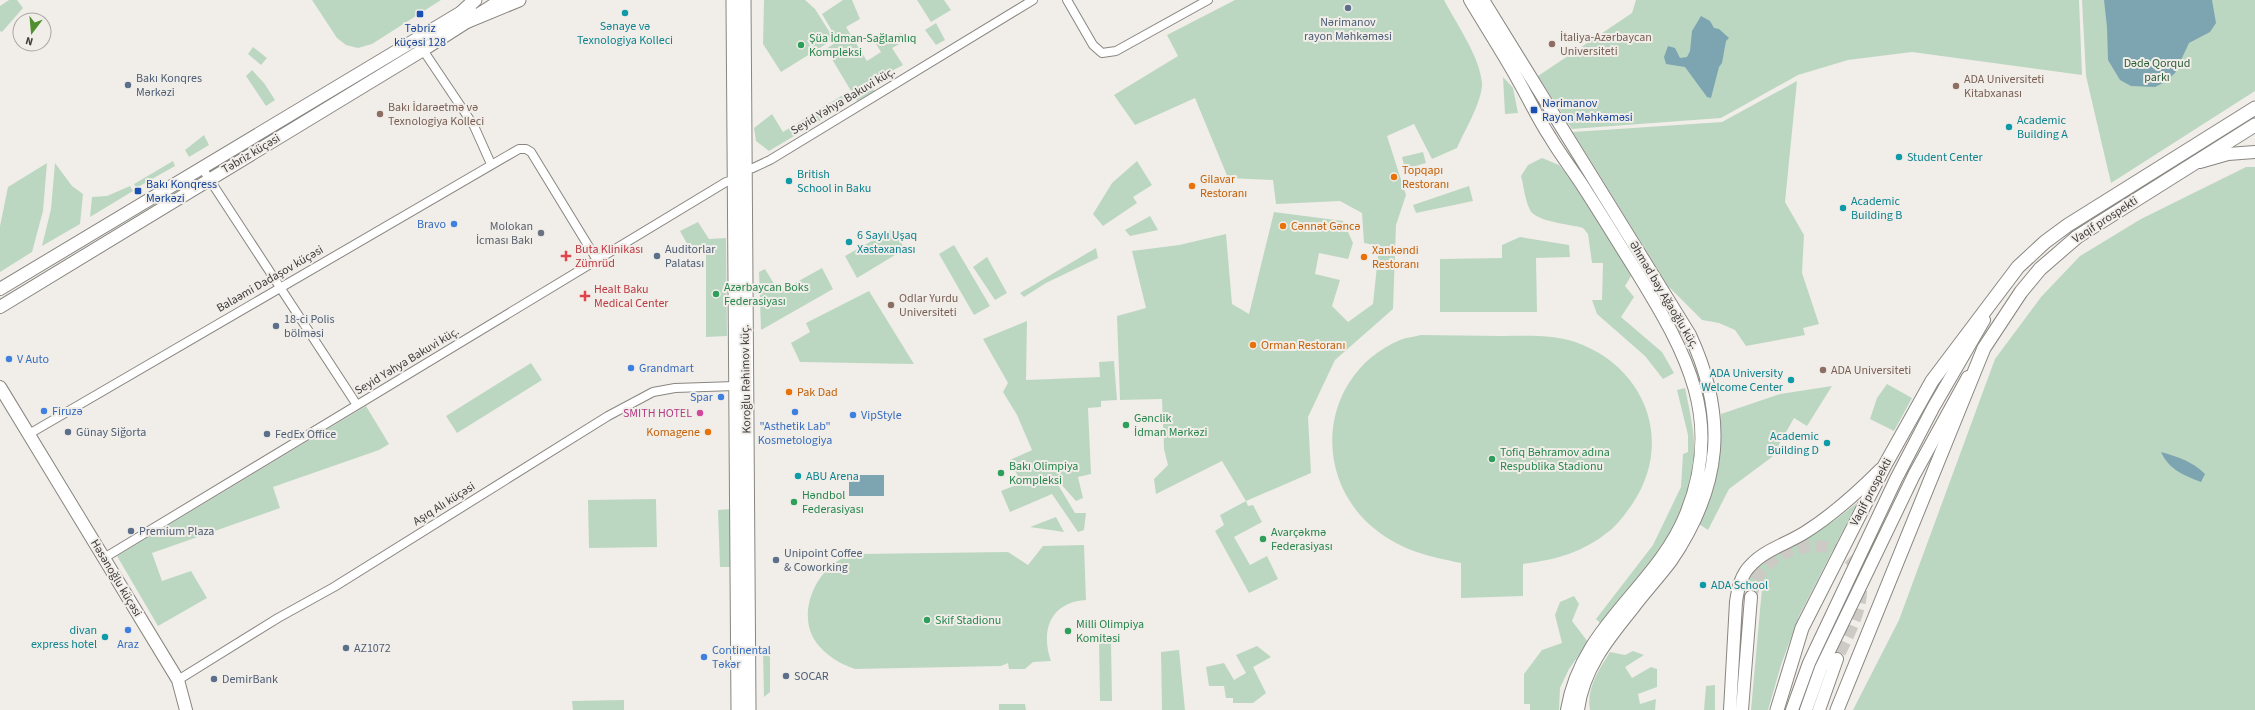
<svg xmlns="http://www.w3.org/2000/svg" width="2255" height="710" font-family="'Source Sans 3',sans-serif">
<style>
.green{fill:#bcd7c1}
.water{fill:#7ca5b1}
.lines{fill:none;stroke-linecap:round;stroke-linejoin:round}
.secondary-tunnel{stroke:#cdcac6;stroke-width:12;stroke-dasharray:12 6;stroke-linecap:butt}
.street-casing{stroke:#898681;stroke-width:10}
.secondary-casing{stroke:#898681;stroke-width:14}
.primary-casing{stroke:#898681;stroke-width:15}
.street{stroke:#fff;stroke-width:8}
.secondary{stroke:#fff;stroke-width:12}
.primary{stroke:#fff;stroke-width:13}
.service-dot{fill:#5c6f8a;stroke:#f1eee9;stroke-width:1.5}
.culture-dot{fill:#0f9aa8;stroke:#f1eee9;stroke-width:1.5}
.transit-dot{fill:#1a4fb4;stroke:#f1eee9;stroke-width:1.5}
.education-dot{fill:#8d6e63;stroke:#f1eee9;stroke-width:1.5}
.leisure-dot{fill:#2e9e5b;stroke:#f1eee9;stroke-width:1.5}
.food-dot{fill:#e8710a;stroke:#f1eee9;stroke-width:1.5}
.shop-dot{fill:#3f7fe0;stroke:#f1eee9;stroke-width:1.5}
.worship-dot{fill:#6b7280;stroke:#f1eee9;stroke-width:1.5}
.health-dot{fill:#e0444e;stroke:#f1eee9;stroke-width:1.5}
.hotel-dot{fill:#d1479c;stroke:#f1eee9;stroke-width:1.5}
.labels{text-anchor:middle;dominant-baseline:central;stroke-width:4;stroke-linejoin:round;paint-order:stroke}
.service-label{font-size:12px;fill:#4e5e75;stroke:#f1eee9;text-anchor:start}
.culture-label{font-size:12px;fill:#0d838f;stroke:#f1eee9;text-anchor:start}
.transit-label{font-size:12px;fill:#164399;stroke:#f1eee9;text-anchor:start}
.education-label{font-size:12px;fill:#785e54;stroke:#f1eee9;text-anchor:start}
.leisure-label{font-size:12px;fill:#27864d;stroke:#f1eee9;text-anchor:start}
.park-label{font-size:12px;fill:#2d5c39;stroke:#f1eee9}
.street-label{font-size:12px;fill:#3e3c3b;stroke:#f1eee9}
.food-label{font-size:12px;fill:#c56008;stroke:#f1eee9;text-anchor:start}
.shop-label{font-size:12px;fill:#366cbe;stroke:#f1eee9;text-anchor:start}
.worship-label{font-size:12px;fill:#5b616d;stroke:#f1eee9;text-anchor:end}
.health-label{font-size:12px;fill:#be3a42;stroke:#f1eee9;text-anchor:start}
.hotel-label{font-size:12px;fill:#b23c85;stroke:#f1eee9;text-anchor:end}
</style>
<rect width="100%" height="100%" fill="#f1eee9"/>
<path class="green" d="M9,0H17L23,8L2,32L0,31V6Z
M312,0H441L372,44L358,48L346,45L337,38Z
M764,0H805L815,9L834,39L781,72L763,44Z
M843,0H852L860,19L846,27L867,61L881,52L873,39L882,33L887,41L901,33L905,41L892,48L903,65L871,82L874,91L857,101L826,49L838,41L822,14Z
M917,0H944L951,10L931,22Z
M1235,0H1444C1456,23 1480,57 1482,83C1483,100 1464,132 1457,148L1432,159L1414,124L1387,136L1406,195L1396,225L1393,309L1335,360L1308,417L1311,473L1246,501L1248,506L1253,505L1262,522L1234,537L1250,565L1267,556L1278,579L1249,593L1215,531L1224,525L1220,515L1246,501L1222,461L1156,494L1154,479L1168,465L1164,449L1162,399L1120,400L1117,316L1146,308L1132,251L1179,245L1226,234L1232,304L1249,314L1274,212L1343,221L1353,243L1348,259L1319,253L1315,274L1340,280L1332,306L1348,322L1373,304L1379,246L1364,243L1362,213L1340,201L1276,204L1273,180L1228,178L1195,98L1135,125L1114,95L1178,56L1167,35Z
M1636,0H2079L2082,75L1912,52L1848,60L1798,75L1721,118L1572,129L1538,76L1632,13Z
M2082,0H2255V91L2111,183L2086,76Z
M936,23L945,40L936,45L925,30Z
M253,47L267,58L261,65L248,54Z
M252,70L264,83L275,100L266,106L246,76Z
M1503,77L1513,88L1518,113L1505,114Z
M1797,81L1785,202L1804,235L1802,273L1819,324L1803,328L1805,335L1746,346L1735,330L1719,323L1702,320L1668,286L1573,132L1722,122Z
M843,95L846,105L769,151L756,141L754,128L772,114L783,132Z
M204,135L209,145L189,157L185,150Z
M1423,152L1426,163L1405,169L1402,157Z
M1542,158L1559,165L1586,197L1631,276L1625,286L1634,297L1621,317L1662,352L1674,373L1663,379L1645,356L1597,314L1592,300H1602L1603,263H1592L1588,234L1583,228C1570,224 1536,222 1530,210C1525,201 1524,187 1521,176L1528,165Z
M173,161L175,166L136,188L134,184Z
M1137,161L1152,185L1133,197L1137,203L1103,226L1093,214L1112,183Z
M47,163L43,211L32,252L0,272V226L8,187Z
M55,163L72,186L83,194L80,224L42,246L51,209Z
M2246,167H2255V710H1853L1899,620L1995,359L2041,297L2080,256L2141,219Z
M130,186L133,191L90,217L92,197L107,196Z
M1469,186L1473,201L1416,213L1413,205Z
M1150,216L1158,230L1130,236L1125,230Z
M698,222L709,239L726,238L727,336L706,337V253L697,245L690,249L680,231Z
M893,229L905,249L857,278L845,256Z
M1520,237L1569,245L1570,257L1536,258L1537,312H1440V259L1502,258V245Z
M954,245L990,306L974,315L939,254Z
M1096,248L1098,258L1046,283L1024,297L1020,293Z
M987,257L1007,293L995,300L973,267Z
M822,268L833,289L761,330L759,272L765,269L779,292Z
M869,291L914,364L800,362L791,343L810,332L806,323Z
M1027,321L1026,380L1100,377L1099,362L1114,361L1117,400L1101,401V407L1088,408L1091,474L1078,477L1083,498L1076,501L1059,482L1057,483L1075,513H1086L1084,530L1078,532L1052,494L1010,512L1001,491L1021,483L1010,460L1032,450L1017,415L1003,392L1008,383L983,339Z
M1421,335C1448,335 1475,336 1503,336C1530,336 1557,334 1583,345C1649,373 1673,446 1631,506C1623,517 1615,528 1604,535C1579,554 1553,560 1523,564V596L1461,598V563C1426,556 1397,549 1370,525C1309,470 1324,372 1400,340C1407,337 1414,337 1421,335Z
M531,363L542,380L457,433L446,416Z
M1887,384L1912,398L1894,431L1870,419L1877,398Z
M1832,386L1807,426L1794,418L1772,457L1729,489L1708,530L1699,524C1718,484 1721,458 1721,414L1780,394Z
M1685,388C1690,413 1696,436 1694,461C1690,525 1639,577 1602,625L1596,619L1653,545L1681,487L1683,454L1688,452V435L1677,390Z
M366,406L389,444L379,450L273,487L280,508L152,553L162,581L191,571L207,598L158,626L117,556Z
M656,499L657,547L589,548L588,500Z
M1857,503L1799,616L1781,665L1768,710H1751L1762,588L1744,585L1750,573L1759,563L1834,521Z
M731,509V567H720L718,510Z
M1056,517L1064,532L1030,527Z
M1084,545L1086,600C1051,602 1040,630 1051,661L1033,662L1025,669H1009L1008,663L1001,666L855,669C840,664 829,657 819,646C795,619 813,574 841,559C847,556 854,555 859,554L1008,552L1028,565L1043,546Z
M1574,596L1579,604L1572,621L1588,642L1569,669L1560,688L1559,710H1530V704H1524V674L1542,650L1562,643L1555,615L1560,602Z
M1099,641H1111L1112,701H1100Z
M1257,646L1271,657L1253,667L1266,693L1253,703H1233V698H1226L1224,686H1209L1206,667L1224,663L1234,680L1246,673L1236,655Z
M1179,650L1185,710H1162L1161,652Z
M763,651L770,657V692L764,697Z
M1633,651L1644,655L1625,667L1632,678L1651,667L1657,669V687L1638,694L1640,704L1656,699L1655,710H1590C1586,688 1599,670 1610,652L1625,655Z
M1715,685V710H1704L1706,686Z
M624,700V710H573L572,701Z
M999,704H1025L1026,710H999Z"/>
<path class="water" d="M2104,0H2212L2216,23L2210,32L2189,43L2175,73L2165,82L2155,87L2131,86L2120,80L2108,60L2107,27Z
M1701,16L1710,21L1714,28L1719,29L1729,38L1726,41L1722,63L1719,67L1711,98L1707,97L1685,67L1666,64L1664,57L1668,46L1675,48L1680,58L1687,57L1690,51L1692,31Z
M2161,452C2178,457 2192,461 2205,474L2201,482C2184,475 2169,470 2161,452Z
M849,475H884V496H849Z"/>
<g class="lines">
<path class="secondary-tunnel" d="M1751,597C1754,586 1756,577 1763,569C1790,537 1859,535 1861,587C1862,612 1847,637 1837,659"/>
<g class="street-casing">
<path id="street" d="M1067,0L1093,45L1102,53L1116,51L1208,0
M423,50L474,126L491,164
M202,168L357,405
M746,170L753,168L770,160L1033,0
M29,434L519,149H526L531,152L597,260
M104,558L726,182L734,180
M178,680L278,618L334,587L608,416L653,392L675,388L735,386"/>
</g>
<g class="secondary-casing">
<path id="secondary" d="M1470,0C1486,27 1503,53 1518,80C1529,99 1538,119 1550,137C1561,156 1575,173 1586,191C1604,219 1621,247 1638,274C1687,354 1724,420 1686,514C1656,588 1581,625 1567,710
M1483,0L1690,335C1728,417 1722,486 1671,561C1659,577 1645,592 1633,608C1608,639 1583,669 1578,710
M2200,162L2228,154L2255,152
M0,289L470,7
M0,307L423,50L501,0
M0,387L178,680L186,710
M1730,710L1736,602C1738,588 1741,574 1752,564C1765,550 1788,543 1804,533C1833,515 1857,493 1881,469
M1742,710L1751,597
M1792,710L1809,663L1896,479L1933,408L1984,320
M1806,710L1821,668L1914,475L1968,377
M1819,710L1837,659"/>
</g>
<g class="primary-casing">
<path id="primary" d="M733,0L738,710
M744,0L749,710
M462,12L475,0
M468,21L519,0
M1777,710L1802,628L1885,465L1932,381L2018,267L2045,242L2068,225L2255,108
M1837,710L1984,348L2021,292L2040,269L2077,237L2255,125"/>
</g>
<use href="#street" class="street"/>
<use href="#secondary" class="secondary"/>
<use href="#primary" class="primary"/>
</g>
<g class="service-dot">
<circle cx="1348" cy="8" r="4"/>
<circle cx="128" cy="85" r="4"/>
<circle cx="657" cy="256" r="4"/>
<circle cx="276" cy="326" r="4"/>
<circle cx="68" cy="432" r="4"/>
<circle cx="267" cy="434" r="4"/>
<circle cx="131" cy="531" r="4"/>
<circle cx="776" cy="560" r="4"/>
<circle cx="346" cy="648" r="4"/>
<circle cx="786" cy="676" r="4"/>
<circle cx="214" cy="679" r="4"/>
</g>
<g class="culture-dot">
<circle cx="625" cy="13" r="4"/>
<circle cx="2009" cy="127" r="4"/>
<circle cx="1899" cy="157" r="4"/>
<circle cx="789" cy="181" r="4"/>
<circle cx="1843" cy="208" r="4"/>
<circle cx="849" cy="242" r="4"/>
<circle cx="1791" cy="380" r="4"/>
<circle cx="1827" cy="443" r="4"/>
<circle cx="798" cy="476" r="4"/>
<circle cx="1703" cy="585" r="4"/>
<circle cx="105" cy="637" r="4"/>
</g>
<g class="transit-dot">
<rect x="416" y="10" width="8" height="8" rx="2"/>
<rect x="1530" y="106" width="8" height="8" rx="2"/>
<rect x="134" y="187" width="8" height="8" rx="2"/>
</g>
<g class="education-dot">
<circle cx="1552" cy="44" r="4"/>
<circle cx="1956" cy="86" r="4"/>
<circle cx="380" cy="114" r="4"/>
<circle cx="891" cy="305" r="4"/>
<circle cx="1823" cy="370" r="4"/>
</g>
<g class="leisure-dot">
<circle cx="801" cy="45" r="4"/>
<circle cx="716" cy="294" r="4"/>
<circle cx="1126" cy="425" r="4"/>
<circle cx="1492" cy="459" r="4"/>
<circle cx="1001" cy="473" r="4"/>
<circle cx="794" cy="502" r="4"/>
<circle cx="1263" cy="539" r="4"/>
<circle cx="927" cy="620" r="4"/>
<circle cx="1068" cy="631" r="4"/>
</g>
<g class="food-dot">
<circle cx="1394" cy="177" r="4"/>
<circle cx="1192" cy="186" r="4"/>
<circle cx="1283" cy="226" r="4"/>
<circle cx="1364" cy="257" r="4"/>
<circle cx="1253" cy="345" r="4"/>
<circle cx="789" cy="392" r="4"/>
<circle cx="708" cy="432" r="4"/>
</g>
<g class="shop-dot">
<circle cx="454" cy="224" r="4"/>
<circle cx="9" cy="359" r="4"/>
<circle cx="631" cy="368" r="4"/>
<circle cx="721" cy="397" r="4"/>
<circle cx="44" cy="411" r="4"/>
<circle cx="795" cy="412" r="4"/>
<circle cx="853" cy="415" r="4"/>
<circle cx="128" cy="630" r="4"/>
<circle cx="704" cy="657" r="4"/>
</g>
<circle class="worship-dot" cx="541" cy="233" r="4"/>
<g class="health-dot">
<path d="M564 250h4v4h4v4h-4v4h-4v-4h-4v-4h4z"/>
<path d="M583 290h4v4h4v4h-4v4h-4v-4h-4v-4h4z"/>
</g>
<circle class="hotel-dot" cx="700" cy="413" r="4"/>
<g class="labels">
<g class="service-label">
<text x="1348" y="22" text-anchor="middle">Nərimanov<tspan x="1348" dy="14">rayon Məhkəməsi</tspan></text>
<text x="136" y="78">Bakı Konqres<tspan x="136" dy="14">Mərkəzi</tspan></text>
<text x="665" y="249">Auditorlar<tspan x="665" dy="14">Palatası</tspan></text>
<text x="284" y="319">18-ci Polis<tspan x="284" dy="14">bölməsi</tspan></text>
<text x="76" y="432">Günay Siğorta</text>
<text x="275" y="434">FedEx Office</text>
<text x="139" y="531">Premium Plaza</text>
<text x="784" y="553">Unipoint Coffee<tspan x="784" dy="14">&amp; Coworking</tspan></text>
<text x="354" y="648">AZ1072</text>
<text x="794" y="676">SOCAR</text>
<text x="222" y="679">DemirBank</text>
</g>
<g class="culture-label">
<text x="625" y="26" text-anchor="middle">Sənaye və<tspan x="625" dy="14">Texnologiya Kolleci</tspan></text>
<text x="2017" y="120">Academic<tspan x="2017" dy="14">Building A</tspan></text>
<text x="1907" y="157">Student Center</text>
<text x="797" y="174">British<tspan x="797" dy="14">School in Baku</tspan></text>
<text x="1851" y="201">Academic<tspan x="1851" dy="14">Building B</tspan></text>
<text x="857" y="235">6 Saylı Uşaq<tspan x="857" dy="14">Xəstəxanası</tspan></text>
<text x="1783" y="373" text-anchor="end">ADA University<tspan x="1783" dy="14">Welcome Center</tspan></text>
<text x="1819" y="436" text-anchor="end">Academic<tspan x="1819" dy="14">Building D</tspan></text>
<text x="806" y="476">ABU Arena</text>
<text x="1711" y="585">ADA School</text>
<text x="97" y="630" text-anchor="end">divan<tspan x="97" dy="14">express hotel</tspan></text>
</g>
<g class="transit-label">
<text x="420" y="28" text-anchor="middle">Təbriz<tspan x="420" dy="14">küçəsi 128</tspan></text>
<text x="1542" y="103">Nərimanov<tspan x="1542" dy="14">Rayon Məhkəməsi</tspan></text>
<text x="146" y="184">Bakı Konqress<tspan x="146" dy="14">Mərkəzi</tspan></text>
</g>
<g class="education-label">
<text x="1560" y="37">İtaliya-Azərbaycan<tspan x="1560" dy="14">Universiteti</tspan></text>
<text x="1964" y="79">ADA Universiteti<tspan x="1964" dy="14">Kitabxanası</tspan></text>
<text x="388" y="107">Bakı İdarəetmə və<tspan x="388" dy="14">Texnologiya Kolleci</tspan></text>
<text x="899" y="298">Odlar Yurdu<tspan x="899" dy="14">Universiteti</tspan></text>
<text x="1831" y="370">ADA Universiteti</text>
</g>
<g class="leisure-label">
<text x="809" y="38">Şüa İdman-Sağlamlıq<tspan x="809" dy="14">Kompleksi</tspan></text>
<text x="724" y="287">Azərbaycan Boks<tspan x="724" dy="14">Federasiyası</tspan></text>
<text x="1134" y="418">Gənclik<tspan x="1134" dy="14">İdman Mərkəzi</tspan></text>
<text x="1500" y="452">Tofiq Bəhramov adına<tspan x="1500" dy="14">Respublika Stadionu</tspan></text>
<text x="1009" y="466">Bakı Olimpiya<tspan x="1009" dy="14">Kompleksi</tspan></text>
<text x="802" y="495">Həndbol<tspan x="802" dy="14">Federasiyası</tspan></text>
<text x="1271" y="532">Avarçəkmə<tspan x="1271" dy="14">Federasiyası</tspan></text>
<text x="935" y="620">Skif Stadionu</text>
<text x="1076" y="624">Milli Olimpiya<tspan x="1076" dy="14">Komitəsi</tspan></text>
</g>
<g class="park-label">
<text x="2157" y="63">Dədə Qorqud<tspan x="2157" dy="14">parkı</tspan></text>
</g>
<g class="street-label">
<text transform="translate(843 101) rotate(-31)">Seyid Yəhya Bakuvi küç.</text>
<text transform="translate(251 154) rotate(-31)">Təbriz küçəsi</text>
<text transform="translate(2105 220) rotate(-33)">Vaqif prospekti</text>
<text transform="translate(270 279) rotate(-30)">Balaəmi Dadaşov küçəsi</text>
<text transform="translate(1664 295) rotate(59)">Əhməd bəy Ağaoğlu küç.</text>
<text transform="translate(407 361) rotate(-31)">Seyid Yəhya Bakuvi küç.</text>
<text transform="translate(746 379) rotate(-91)">Koroğlu Rəhimov küç.</text>
<text transform="translate(1871 492) rotate(-62)">Vaqif prospekti</text>
<text transform="translate(444 504) rotate(-32)">Aşıq Alı küçəsi</text>
<text transform="translate(116 578) rotate(59)">Həsənoğlu küçəsi</text>
</g>
<g class="food-label">
<text x="1402" y="170">Topqapı<tspan x="1402" dy="14">Restoranı</tspan></text>
<text x="1200" y="179">Gilavar<tspan x="1200" dy="14">Restoranı</tspan></text>
<text x="1291" y="226">Cənnət Gəncə</text>
<text x="1372" y="250">Xankəndi<tspan x="1372" dy="14">Restoranı</tspan></text>
<text x="1261" y="345">Orman Restoranı</text>
<text x="797" y="392">Pak Dad</text>
<text x="700" y="432" text-anchor="end">Komagene</text>
</g>
<g class="shop-label">
<text x="446" y="224" text-anchor="end">Bravo</text>
<text x="17" y="359">V Auto</text>
<text x="639" y="368">Grandmart</text>
<text x="713" y="397" text-anchor="end">Spar</text>
<text x="52" y="411">Firuzə</text>
<text x="861" y="415">VipStyle</text>
<text x="795" y="426" text-anchor="middle">"Asthetik Lab"<tspan x="795" dy="14">Kosmetologiya</tspan></text>
<text x="128" y="644" text-anchor="middle">Araz</text>
<text x="712" y="650">Continental<tspan x="712" dy="14">Təkər</tspan></text>
</g>
<g class="worship-label">
<text x="533" y="226">Molokan<tspan x="533" dy="14">İcması Bakı</tspan></text>
</g>
<g class="health-label">
<text x="575" y="249">Buta Klinikası<tspan x="575" dy="14">Zümrüd</tspan></text>
<text x="594" y="289">Healt Baku<tspan x="594" dy="14">Medical Center</tspan></text>
</g>
<g class="hotel-label">
<text x="692" y="413">SMITH HOTEL</text>
</g>
</g>
<g transform="translate(32 32) rotate(196)"><circle r="19" fill="#f1eee9" stroke="#a9a7a3"/>
<path d="M0-3L7 15L0 10L-7 15Z" fill="#508e2e"/>
<text y="-6" font-size="11" font-weight="bold" text-anchor="middle" fill="#3e3c3b">N</text>
</g>
</svg>
